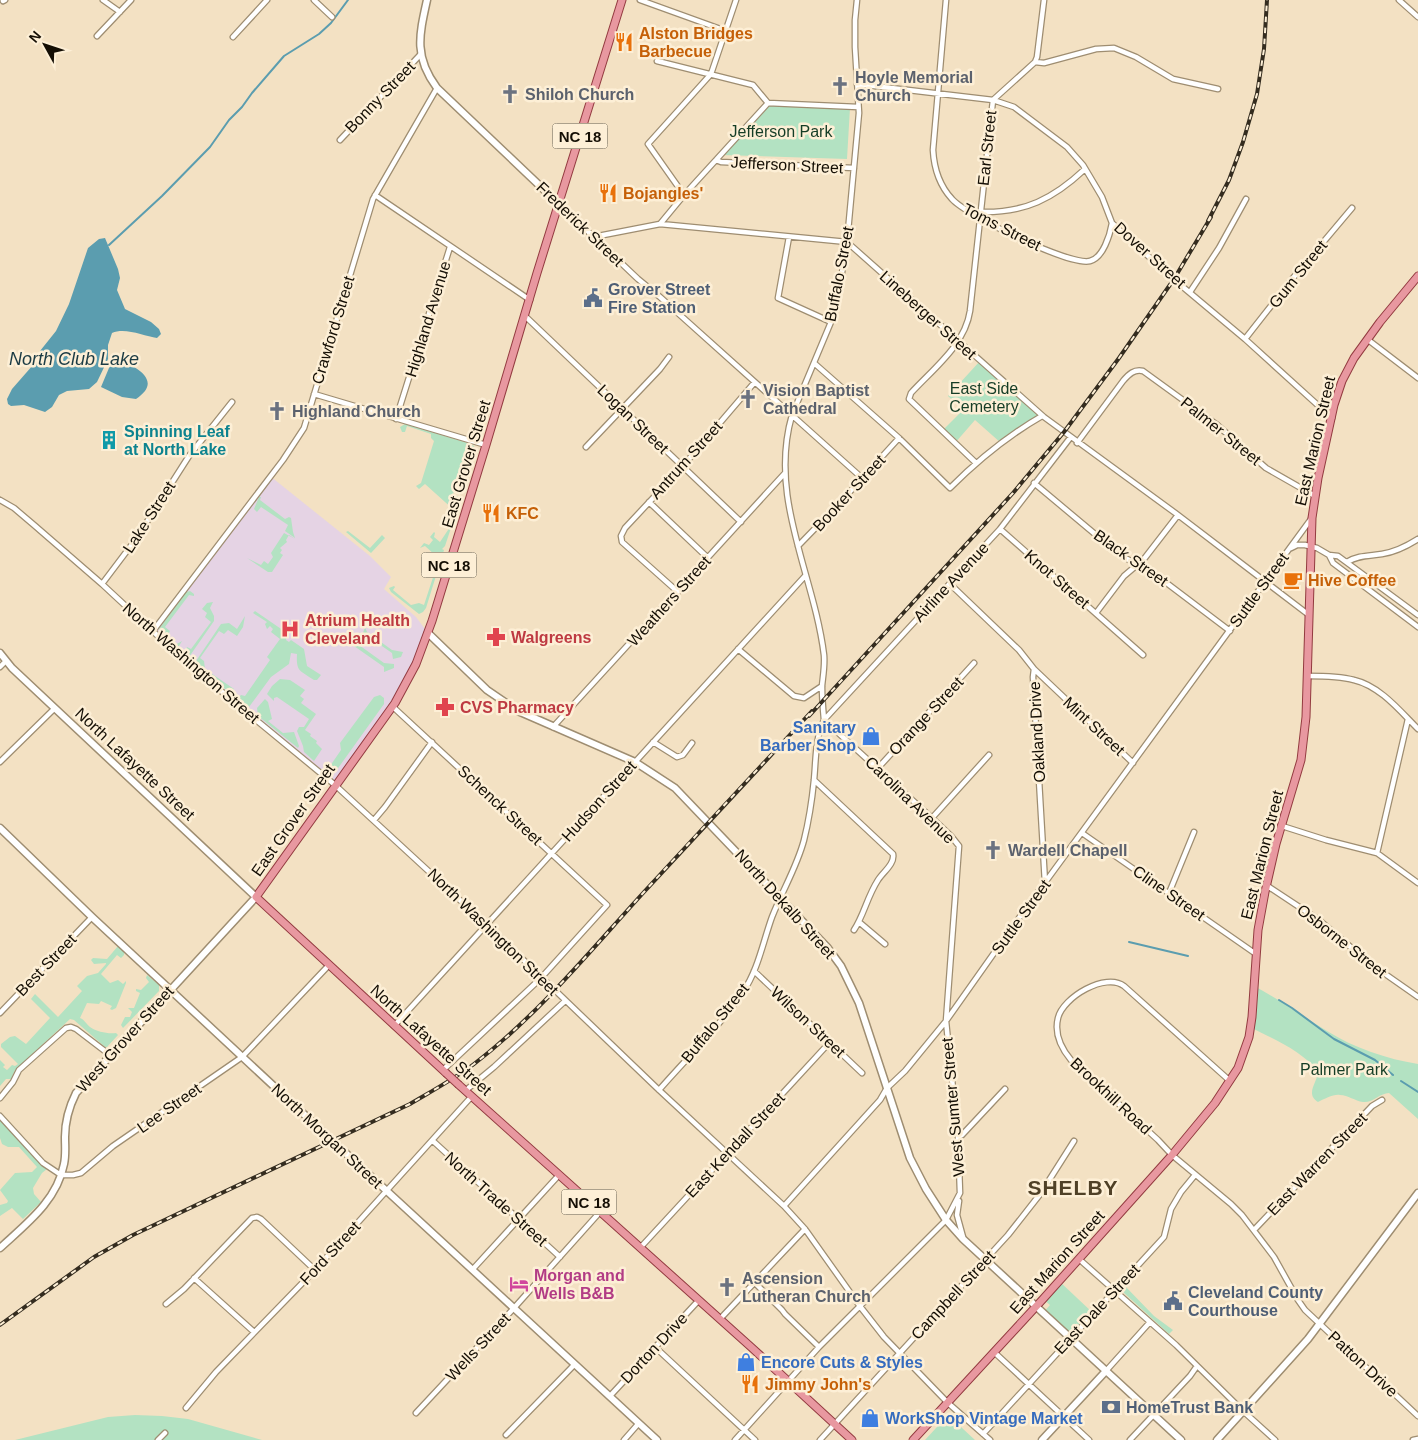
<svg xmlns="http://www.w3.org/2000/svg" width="1418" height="1440" font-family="Helvetica,sans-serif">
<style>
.medical{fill:#e5d3e4}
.green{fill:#b3e2c2}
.water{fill:#5b9daf}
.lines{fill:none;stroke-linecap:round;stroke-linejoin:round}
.stream{stroke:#5b9daf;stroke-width:2}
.street-casing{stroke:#9e8d71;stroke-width:7}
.secondary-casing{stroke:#9e8d71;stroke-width:9}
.primary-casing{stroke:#933b40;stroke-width:9}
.street{stroke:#fff;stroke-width:4.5}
.secondary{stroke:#fff;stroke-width:6}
.primary{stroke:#e898a0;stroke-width:7}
.rail-casing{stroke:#342c1f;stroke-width:4}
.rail{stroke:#fdefd6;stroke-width:2;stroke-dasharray:5.5;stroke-linecap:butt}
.secondary-bridge-casing{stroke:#9e8d71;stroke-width:9;stroke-linecap:butt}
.primary-bridge-casing{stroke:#933b40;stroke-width:9;stroke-linecap:butt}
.secondary-bridge{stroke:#fff;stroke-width:6}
.primary-bridge{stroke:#e898a0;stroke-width:7}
.labels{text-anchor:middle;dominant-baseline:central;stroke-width:5;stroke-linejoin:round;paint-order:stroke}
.shield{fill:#fdefd6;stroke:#5a5243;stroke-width:1}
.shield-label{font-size:15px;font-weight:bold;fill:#140e04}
.food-label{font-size:16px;font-weight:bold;fill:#c56008;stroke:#fdefd6;text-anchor:start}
.worship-label{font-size:16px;font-weight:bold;fill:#5b616d;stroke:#fdefd6;text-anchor:start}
.street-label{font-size:16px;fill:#140e04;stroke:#fdefd6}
.park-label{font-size:16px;fill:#153d26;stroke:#fdefd6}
.service-label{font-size:16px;font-weight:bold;fill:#4e5e75;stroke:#fdefd6;text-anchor:start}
.culture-label{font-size:16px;font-weight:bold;fill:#0d838f;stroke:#fdefd6;text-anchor:start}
.health-label{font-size:16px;font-weight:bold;fill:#be3a42;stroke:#fdefd6;text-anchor:start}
.shop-label{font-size:16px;font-weight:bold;fill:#366cbe;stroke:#fdefd6;text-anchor:start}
.hotel-label{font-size:16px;font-weight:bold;fill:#b23c85;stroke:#fdefd6;text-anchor:start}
.water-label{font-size:18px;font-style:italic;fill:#1b3b44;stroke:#fdefd6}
.district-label{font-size:21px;font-weight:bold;letter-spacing:1px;fill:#504127;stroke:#fdefd6}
</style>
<rect width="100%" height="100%" fill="#f3e1c3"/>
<path class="medical" d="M270,476L370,556L391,577L384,589L416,617L428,633L406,685L335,785L187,663L153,631Z"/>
<path class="green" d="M767,105L850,108L847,159L721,155Z
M980,361L1042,416L1001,443L975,420L955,443L942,431L963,410L948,396Z
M405,424L471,444L474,446L475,449L466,481L459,479L458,481L464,483L461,494L454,492L453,494L461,498L445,546L442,549L444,550L426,608L423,612L419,614L391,592L389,588L394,586L395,587L393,590L411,605L419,603L424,605L438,562L432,560L435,555L425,546L420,548L424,543L429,545L433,540L430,537L434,532L435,533L434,537L440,542L448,530L455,511L425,484L419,489L416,486L421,483L434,441L431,438V434L407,426L405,432H402L400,427Z
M259,497H261L260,500L285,519L289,517L291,518L293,532L295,538L285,531L288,525L261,507L257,512L254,509Z
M348,531L370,548L382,535L385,538L371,553L346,532Z
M284,533L295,539L289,535L286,540L287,542L280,548L282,550L280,553L283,555L272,572H268L247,558L261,565L264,561L268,564L273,557L271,553Z
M190,591L194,594V596L189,595L165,627L170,631L167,636L177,644L182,641L179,646H176L160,633L159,629L186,592Z
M213,602L210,608L214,616V621L189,657L185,653L187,647L191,649L211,622L205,617L207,613L202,609L207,603Z
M255,611L287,633L286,640L289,642L291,640L304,649L307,666L321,675L317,680H314C300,670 296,672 297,654L291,653L289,664L271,677L249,707L238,698L241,695L245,696L270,660L267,657L280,639L271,632L273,629L270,626L267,629L265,624L267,622L253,613Z
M245,616L243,627L237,636L228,630L224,634L219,631L200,658L204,661L205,669L234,689V693L231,694L198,666L196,661L221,624L229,623L237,629Z
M365,627L367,632L392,650L403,652L401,657L393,659L392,653L363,633Z
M356,640L359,645L384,663L394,664V668L384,672V667L354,646Z
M280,679L290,680L305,690L300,696L304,699L301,703L316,714L305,730L311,734L310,736L317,741L316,743L322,749L314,761L304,752L303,746L297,731L299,727H304L309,719L277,697L274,698V701L267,694L272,686Z
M380,695L384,698V704L336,771L329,773L323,768L328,769L341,750L340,743L374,697Z
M265,699L268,702L272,719L268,721L283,733L294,732L299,746L298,748L258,716L257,708Z
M118,946L124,952V955L121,958L117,955L101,974L110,983L118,980L123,984L126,981V983L116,1008L112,1010L110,1009L112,1006L101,1001L99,1004L87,1003L80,1018C85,1020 86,1024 90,1027C97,1032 108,1034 116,1033L118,1035L107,1047H105L74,1020L70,1019L15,1070L11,1079H6L0,1086V1060L5,1065L3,1067L7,1070L12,1065L15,1066L18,1064L1,1047V1044L10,1037L15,1036L26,1044L50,1018L31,999L35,994L58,1017L82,991L77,986L87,976L98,973L106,964V963L94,964L91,960L93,958L107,959Z
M147,975L159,985V991L123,1028L121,1025L125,1017H130L132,1012L128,1008H134L140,993L136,991V989L141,990L149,982L146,978Z
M1254,986C1279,999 1302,1016 1327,1031C1354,1048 1387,1059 1418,1064V1119L1389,1093C1380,1093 1373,1103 1363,1102C1355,1101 1348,1095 1340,1095C1333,1094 1325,1099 1318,1102C1305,1094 1317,1083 1318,1072C1303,1051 1273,1039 1250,1027Z
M0,1119L47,1169L42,1173L33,1188L34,1194L41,1202L23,1219L12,1208L0,1216V1205L7,1203L8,1201L0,1190L15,1173L32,1172L37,1167L19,1147H8L2,1144L0,1138Z
M1059,1281L1093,1313L1070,1339L1043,1313L1050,1305L1043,1299Z
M1124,1285L1154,1316L1173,1330L1169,1334L1122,1291L1121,1290Z
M135,1415L162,1416L188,1419L262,1440H15L108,1417Z
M948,1415L975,1440H925Z"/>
<path class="water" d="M105,238L118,269L120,278L117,290L125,309L151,322L159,329L161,334L157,338C144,336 125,327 112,333L108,345V359L97,382L89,389L67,391L59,395L52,407L45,412L24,405L11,406L8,404L7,399L12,389L33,365L40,351L56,331L69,304L88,248L99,239Z
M114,356C131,365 166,379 136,399L122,397L101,387Z"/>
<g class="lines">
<path class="stream" d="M109,245L162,196L210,147L229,120L242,107L252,93L284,56L319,34L331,23L348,0
M1129,942L1188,956
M1279,1000L1292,1008L1334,1039L1375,1060L1393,1075
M1401,1081L1418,1092"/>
<g class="street-casing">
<path id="street" d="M103,0L120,12
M314,0L332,17
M640,0L726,31
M946,0L933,150C934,168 939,185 952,199C967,216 1070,266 1090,261C1103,258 1110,235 1112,223
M1399,0L1418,17
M3,1L5,0
M97,36L131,0
M233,37L267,0
M657,61L753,85L768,103L858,107
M1035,62L1044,63L1096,49L1114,48L1136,57L1173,79L1218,89
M857,84L993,100L1014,107L1067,147L1083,165L1102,197L1112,223L1171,277L1245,339L1332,418
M340,140L420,55
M716,160L721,162L854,168
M375,195L530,300
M684,195L648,144L711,74L736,0
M559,204L638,279L660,297L862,478
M981,212C1025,213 1053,199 1085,169
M660,224L684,195L768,103
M593,237L660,224L847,242L1044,417L1178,515L1309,615
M789,237L778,298L831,322
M1190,292L1219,248L1246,199
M525,316L741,522
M1245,339L1293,278L1352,208
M1367,339L1418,378
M814,363L899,438L950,488C979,459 1007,436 1042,416
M314,394L486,445
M396,419L450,247
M1077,443L1123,381C1129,374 1134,369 1143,371L1216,424L1266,468L1315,496
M586,447L660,369L669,357
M976,463L909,399L911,393C933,369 965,345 970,311L993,100L1035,62L1037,57L1044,0
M1034,483L1120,555L1156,575L1230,631
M0,500L14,508L34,525L102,584L187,663L335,785L487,925L659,1090L784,1206L805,1229L859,1305L884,1337L948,1403L990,1440
M649,502L708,558
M1000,529L1143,655
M798,546L835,508L899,438
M1291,548L1297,545H1305L1317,548L1329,555L1338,556L1418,615
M1329,555L1333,563L1418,627
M1347,562C1358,555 1370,556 1382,554C1395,552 1407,546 1418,539
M102,584L136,539L189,456L232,402
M950,584L1019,650L1034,669L1033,677L1045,883
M678,592L622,542L621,536L625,528L683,466L754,383
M1096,613L1124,576L1144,559L1178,515
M153,631L283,460L304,428L373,199L437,88
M738,649L794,696L804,698L822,686
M0,667L6,661
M1034,669L1133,763
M1308,676C1323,676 1339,676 1354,680C1380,686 1400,711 1418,729
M392,706L607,905L541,978L443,1070
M553,727L785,473
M653,742L677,757L683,755L692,743
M0,762L55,708
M878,768L974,663
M814,780L893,854C895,864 883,872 878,880C867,897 864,915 854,930
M932,818L989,755
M374,820L385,807L432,742
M1282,826L1326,840L1377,853L1418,883
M1082,833L1256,954
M1377,853L1408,719
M1266,885L1319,920L1368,962L1418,997
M1169,893L1194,832
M859,922L885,944
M754,971L862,1073
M0,1013L92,917
M394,1026L805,576
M1230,1081L1124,986C1106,972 1063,997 1058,1018C1054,1034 1061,1048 1071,1060L1158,1140L1172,1155L1231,1204L1242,1215L1274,1257L1298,1300L1305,1310L1418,1416
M659,1090C687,1058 719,1027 743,992C758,970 763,942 772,917C782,891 797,867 804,840C809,820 812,800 814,780C816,760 815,738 824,720L1000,529L1070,438
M465,1091L494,1067L565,1001
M0,1098L13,1082L19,1070L66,1028L71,1027L76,1029L110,1055
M0,1116L43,1163L61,1175H73L81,1173L113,1146L242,1057L329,965
M958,1137L962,1135L1005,1089
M433,1141L560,1257
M959,1201L957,1215L963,1237
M784,1206L880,1100L887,1088L905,1071L946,1021L1011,929L1311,519
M1254,1230L1372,1106L1382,1100
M640,1248L830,1042
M1079,1259L1176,1345L1243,1411L1275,1440
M473,1269L559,1175
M194,1278L254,1332
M754,1282L782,1310L785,1314L819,1347
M166,1304L184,1289L252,1218L257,1217L261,1219L315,1270
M720,1319L805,1229
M655,1347L755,1440
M994,1352L1089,1440
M1105,1372L1150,1322
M610,1396L699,1300
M186,1408L216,1372L315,1270L472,1096
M416,1413L514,1308L600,1212
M983,1434L1164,1237L1171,1209L1181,1192L1195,1175
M506,1435L575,1364
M158,1440L165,1433
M624,1440L639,1423
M735,1440L819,1347L946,1220L960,1193L958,1137L946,1021L959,846L951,836L932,818L824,720C823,709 822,697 822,686C823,676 825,665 824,655C814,574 768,498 792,415L831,322L839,291L847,242L859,113L855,47V20L857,0
M820,1440L1008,1235L1041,1193L1074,1141
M1130,1440L1190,1376L1197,1366
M1413,1440L1418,1439"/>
</g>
<g class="secondary-casing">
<path id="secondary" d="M427,0C419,36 414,57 437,88L559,204
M428,633L487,690L518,711L635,762L675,788L827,947L841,966L859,1003L910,1158L926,1189L946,1220L963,1239L1181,1440
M0,653L12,668L256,897L76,1093C69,1107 65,1121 65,1137C65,1146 66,1155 64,1164C57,1201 26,1224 0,1248
M0,828L92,917L322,1131
M338,1146L657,1440
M1042,1440L1105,1372
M1217,1440L1308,1339L1418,1193"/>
</g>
<g class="primary-casing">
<path id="primary" d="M446,1073L256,897L395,703L416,664L432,621L486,445L537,273L622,0
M459,1085L751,1347L852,1440
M913,1440L1043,1299L1172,1155L1215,1103L1238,1068L1249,1037L1252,1017L1258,930L1265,892L1276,844L1301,760L1306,717L1312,518L1318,478L1334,405L1342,381L1354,358L1380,322L1418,276"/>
</g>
<use href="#street" class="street"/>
<use href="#secondary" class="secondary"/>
<use href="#primary" class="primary"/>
<g class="rail-casing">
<path id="rail" d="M1208,221L1229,180L1243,142L1257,94L1264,49L1267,0
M809,716L1013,493L1064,432L1119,358L1174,279L1211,217
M0,1325L94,1257L133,1235L410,1104C432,1091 454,1079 474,1064C538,1015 590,951 644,892C700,831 756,771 812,711"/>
</g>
<use href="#rail" class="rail"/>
<g class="secondary-bridge-casing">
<path id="secondary-bridge" d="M322,1131L338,1146"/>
</g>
<g class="primary-bridge-casing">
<path id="primary-bridge" d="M446,1073L459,1085"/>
</g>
<use href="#secondary-bridge" class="secondary-bridge"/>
<use href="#primary-bridge" class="primary-bridge"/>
</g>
<defs>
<g id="restaurant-bare" transform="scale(1.5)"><path d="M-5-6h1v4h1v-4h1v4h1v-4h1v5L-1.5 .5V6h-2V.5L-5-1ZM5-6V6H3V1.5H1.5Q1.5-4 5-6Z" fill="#e8710a" stroke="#fdefd6" stroke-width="2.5" paint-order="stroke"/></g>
<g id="church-bare" transform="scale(1.5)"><path d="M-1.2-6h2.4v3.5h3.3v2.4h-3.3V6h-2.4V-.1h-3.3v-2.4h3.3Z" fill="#6b7280" stroke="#fdefd6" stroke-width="2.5" paint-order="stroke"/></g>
<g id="civic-bare" transform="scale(1.5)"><path d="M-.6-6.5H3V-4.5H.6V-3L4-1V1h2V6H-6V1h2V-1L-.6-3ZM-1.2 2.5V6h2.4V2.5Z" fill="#5c6f8a" stroke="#fdefd6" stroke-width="2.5" paint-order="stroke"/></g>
<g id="building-bare" transform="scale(1.5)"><path d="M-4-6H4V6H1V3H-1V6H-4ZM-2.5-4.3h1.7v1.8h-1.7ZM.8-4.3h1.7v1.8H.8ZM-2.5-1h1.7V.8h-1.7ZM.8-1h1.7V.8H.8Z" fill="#0f9aa8" stroke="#fdefd6" stroke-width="2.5" paint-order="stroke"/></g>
<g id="cafe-bare" transform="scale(1.5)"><path d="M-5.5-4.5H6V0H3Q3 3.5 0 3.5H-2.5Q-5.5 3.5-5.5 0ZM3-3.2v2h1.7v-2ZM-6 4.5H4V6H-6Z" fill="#e8710a" stroke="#fdefd6" stroke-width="2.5" paint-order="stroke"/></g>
<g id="hospital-bare" transform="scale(1.5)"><path d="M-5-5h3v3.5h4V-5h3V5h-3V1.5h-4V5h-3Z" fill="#e0444e" stroke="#fdefd6" stroke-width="2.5" paint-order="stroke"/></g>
<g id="pharmacy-bare" transform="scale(1.5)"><path d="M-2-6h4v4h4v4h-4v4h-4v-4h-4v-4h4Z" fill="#e0444e" stroke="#fdefd6" stroke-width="2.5" paint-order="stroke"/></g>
<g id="shop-bare" transform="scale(1.5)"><path d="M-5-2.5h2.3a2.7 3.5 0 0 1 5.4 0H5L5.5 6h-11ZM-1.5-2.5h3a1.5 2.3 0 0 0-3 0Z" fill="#3f7fe0" stroke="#fdefd6" stroke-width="2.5" paint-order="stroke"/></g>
<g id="hotel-bare" transform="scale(1.5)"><path d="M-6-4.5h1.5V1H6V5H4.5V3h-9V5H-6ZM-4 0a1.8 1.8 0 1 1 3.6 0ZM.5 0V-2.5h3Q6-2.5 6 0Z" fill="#d1479c" stroke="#fdefd6" stroke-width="2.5" paint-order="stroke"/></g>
<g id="bank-bare" transform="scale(1.5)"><path d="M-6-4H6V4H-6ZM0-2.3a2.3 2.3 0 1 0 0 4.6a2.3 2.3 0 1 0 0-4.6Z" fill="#5c6f8a" stroke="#fdefd6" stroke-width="2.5" paint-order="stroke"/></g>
</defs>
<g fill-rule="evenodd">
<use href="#restaurant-bare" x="624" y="42"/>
<use href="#church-bare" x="840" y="86"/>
<use href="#church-bare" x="510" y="94"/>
<use href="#restaurant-bare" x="608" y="193"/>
<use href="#civic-bare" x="593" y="298"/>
<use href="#church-bare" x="748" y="399"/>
<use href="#church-bare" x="277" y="411"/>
<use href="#building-bare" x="109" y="440"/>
<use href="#restaurant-bare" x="491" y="513"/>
<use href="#cafe-bare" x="1293" y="580"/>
<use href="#hospital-bare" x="290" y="629"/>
<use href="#pharmacy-bare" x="496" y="637"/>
<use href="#pharmacy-bare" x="445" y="707"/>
<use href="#shop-bare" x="871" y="736"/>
<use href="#church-bare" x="993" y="850"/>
<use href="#hotel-bare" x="519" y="1284"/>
<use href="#church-bare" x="727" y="1287"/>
<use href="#civic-bare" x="1173" y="1301"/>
<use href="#shop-bare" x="746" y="1362"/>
<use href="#restaurant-bare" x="750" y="1384"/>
<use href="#bank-bare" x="1111" y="1407"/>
<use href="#shop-bare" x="870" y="1418"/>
</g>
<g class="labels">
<g class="shield">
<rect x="552.5" y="123.5" width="55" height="25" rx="4"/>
<rect x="421.5" y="552.5" width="55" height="25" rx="4"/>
<rect x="561.5" y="1189.5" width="55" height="25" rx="4"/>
</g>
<g class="shield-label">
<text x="580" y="136">NC 18</text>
<text x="449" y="565">NC 18</text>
<text x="589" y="1202">NC 18</text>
</g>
<g class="food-label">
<text x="639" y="33">Alston Bridges<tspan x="639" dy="18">Barbecue</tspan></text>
<text x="623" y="193">Bojangles'</text>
<text x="506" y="513">KFC</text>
<text x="1308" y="580">Hive Coffee</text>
<text x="765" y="1384">Jimmy John's</text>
</g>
<g class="worship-label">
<text x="855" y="77">Hoyle Memorial<tspan x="855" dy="18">Church</tspan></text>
<text x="525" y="94">Shiloh Church</text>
<text x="763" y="390">Vision Baptist<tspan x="763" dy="18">Cathedral</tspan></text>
<text x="292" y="411">Highland Church</text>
<text x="1008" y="850">Wardell Chapell</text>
<text x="742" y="1278">Ascension<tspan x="742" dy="18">Lutheran Church</tspan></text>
</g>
<g class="street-label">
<text transform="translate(380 97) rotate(-46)">Bonny Street</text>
<text transform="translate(987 148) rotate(-84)">Earl Street</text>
<text transform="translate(787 165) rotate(3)">Jefferson Street</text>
<text transform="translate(580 224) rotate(44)">Frederick Street</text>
<text transform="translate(1002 227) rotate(27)">Toms Street</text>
<text transform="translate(1150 255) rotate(42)">Dover Street</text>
<text transform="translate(839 274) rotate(-79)">Buffalo Street</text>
<text transform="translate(1298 274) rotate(-51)">Gum Street</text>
<text transform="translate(928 315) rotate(42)">Lineberger Street</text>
<text transform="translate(428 319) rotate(-73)">Highland Avenue</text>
<text transform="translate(333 330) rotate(-73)">Crawford Street</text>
<text transform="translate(633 419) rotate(44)">Logan Street</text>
<text transform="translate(1221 431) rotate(39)">Palmer Street</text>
<text transform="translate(1315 441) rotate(-77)">East Marion Street</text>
<text transform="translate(686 460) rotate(-48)">Antrum Street</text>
<text transform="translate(466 464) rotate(-73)">East Grover Street</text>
<text transform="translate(849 493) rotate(-47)">Booker Street</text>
<text transform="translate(149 517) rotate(-57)">Lake Street</text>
<text transform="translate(1131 558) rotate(35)">Black Street</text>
<text transform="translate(1057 579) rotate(41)">Knot Street</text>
<text transform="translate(951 582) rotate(-47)">Airline Avenue</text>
<text transform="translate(1259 590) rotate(-54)">Suttle Street</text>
<text transform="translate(669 601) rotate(-48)">Weathers Street</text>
<text transform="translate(191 663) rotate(41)">North Washington Street</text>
<text transform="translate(926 716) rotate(-47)">Orange Street</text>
<text transform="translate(1094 726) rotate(43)">Mint Street</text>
<text transform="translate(1037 732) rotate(-93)">Oakland Drive</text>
<text transform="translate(135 764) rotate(43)">North Lafayette Street</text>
<text transform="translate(910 800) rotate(44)">Carolina Avenue</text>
<text transform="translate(599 801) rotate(-48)">Hudson Street</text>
<text transform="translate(500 805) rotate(43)">Schenck Street</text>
<text transform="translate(293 820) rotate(-55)">East Grover Street</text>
<text transform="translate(1262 855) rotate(-76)">East Marion Street</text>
<text transform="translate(1169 893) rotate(35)">Cline Street</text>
<text transform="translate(785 904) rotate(48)">North Dekalb Street</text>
<text transform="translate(1021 917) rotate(-54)">Suttle Street</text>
<text transform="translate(493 932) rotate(44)">North Washington Street</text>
<text transform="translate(1342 941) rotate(38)">Osborne Street</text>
<text transform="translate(46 965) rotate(-46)">Best Street</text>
<text transform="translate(808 1022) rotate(43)">Wilson Street</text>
<text transform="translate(715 1023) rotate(-51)">Buffalo Street</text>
<text transform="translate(125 1039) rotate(-48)">West Grover Street</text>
<text transform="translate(431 1040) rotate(42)">North Lafayette Street</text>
<text transform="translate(1111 1096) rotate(43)">Brookhill Road</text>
<text transform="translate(953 1107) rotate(-95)">West Sumter Street</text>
<text transform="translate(169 1108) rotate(-35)">Lee Street</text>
<text transform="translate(327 1136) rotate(43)">North Morgan Street</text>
<text transform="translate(735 1145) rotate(-47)">East Kendall Street</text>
<text transform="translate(1317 1164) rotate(-46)">East Warren Street</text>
<text transform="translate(496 1199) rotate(42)">North Trade Street</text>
<text transform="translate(330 1253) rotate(-47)">Ford Street</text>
<text transform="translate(1057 1262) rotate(-48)">East Marion Street</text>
<text transform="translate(953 1295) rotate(-47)">Campbell Street</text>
<text transform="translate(1097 1309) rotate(-47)">East Dale Street</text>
<text transform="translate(478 1347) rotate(-47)">Wells Street</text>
<text transform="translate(654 1348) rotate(-47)">Dorton Drive</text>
<text transform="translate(1363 1364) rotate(43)">Patton Drive</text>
</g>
<g class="park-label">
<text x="781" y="131">Jefferson Park</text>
<text x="984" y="388">East Side<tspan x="984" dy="18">Cemetery</tspan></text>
<text x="1344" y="1069">Palmer Park</text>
</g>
<g class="service-label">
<text x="608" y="289">Grover Street<tspan x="608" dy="18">Fire Station</tspan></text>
<text x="1188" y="1292">Cleveland County<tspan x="1188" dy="18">Courthouse</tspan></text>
<text x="1126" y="1407">HomeTrust Bank</text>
</g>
<g class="culture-label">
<text x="124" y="431">Spinning Leaf<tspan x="124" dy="18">at North Lake</tspan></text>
</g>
<g class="health-label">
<text x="305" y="620">Atrium Health<tspan x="305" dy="18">Cleveland</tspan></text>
<text x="511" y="637">Walgreens</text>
<text x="460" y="707">CVS Pharmacy</text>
</g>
<g class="shop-label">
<text x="856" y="727" text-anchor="end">Sanitary<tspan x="856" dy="18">Barber Shop</tspan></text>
<text x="761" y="1362">Encore Cuts &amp; Styles</text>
<text x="885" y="1418">WorkShop Vintage Market</text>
</g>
<g class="hotel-label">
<text x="534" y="1275">Morgan and<tspan x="534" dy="18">Wells B&amp;B</tspan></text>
</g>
<g class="water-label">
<text x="74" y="359">North Club Lake</text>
</g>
<g class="district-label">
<text x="1073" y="1187">SHELBY</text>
</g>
</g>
<g transform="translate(45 45) rotate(310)" stroke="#fdefd6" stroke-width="4" paint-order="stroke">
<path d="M0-4L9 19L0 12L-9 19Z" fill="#140e04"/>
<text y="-8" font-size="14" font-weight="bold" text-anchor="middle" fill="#140e04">N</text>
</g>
</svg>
